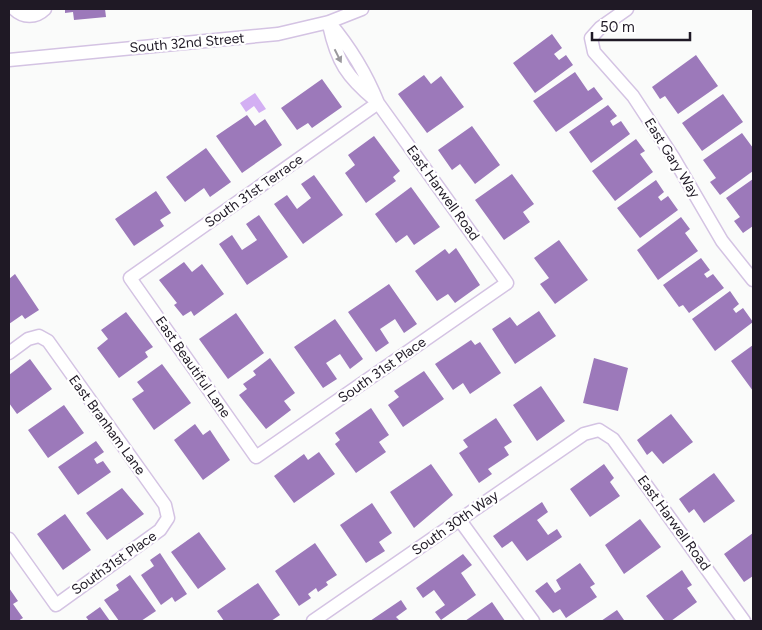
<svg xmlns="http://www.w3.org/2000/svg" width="762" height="630" font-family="Figtree,sans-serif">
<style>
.water{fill:#d3aff3}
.building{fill:#9c79ba}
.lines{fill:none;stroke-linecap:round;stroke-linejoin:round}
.street-casing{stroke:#d4c3e3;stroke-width:15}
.street{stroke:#fff;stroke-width:12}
.oneway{fill:#9a989d}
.labels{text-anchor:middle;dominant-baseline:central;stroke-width:4.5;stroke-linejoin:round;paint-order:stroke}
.street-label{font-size:14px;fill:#1f1925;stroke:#fff}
</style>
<rect width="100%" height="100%" fill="#fafbfa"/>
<path class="water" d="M255,93L266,109L259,113L254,106L246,112L240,103Z"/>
<path class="building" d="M65,9H105L106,17L74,20L73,12L65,13Z
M552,34L562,48L554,54L559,60L566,55L573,65L535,93L513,63Z
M696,55L718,86L678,114L665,96L660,99L652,87Z
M575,72L588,91L594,87L603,99L556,132L533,101Z
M424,75L431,84L441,76L464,107L427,133L398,94Z
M322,79L342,107L312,128L308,123L297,130L281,108Z
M723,94L743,122L702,151L682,123Z
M608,105L617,116L610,121L613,126L621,121L630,134L591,163L569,132Z
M247,115L255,126L265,119L282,145L242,173L216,136Z
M472,126L500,165L475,184L460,164L452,170L438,150Z
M742,133L753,148V171L720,195L710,182L716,178L703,160Z
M374,136L400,171L393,177L396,181L366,203L345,173L355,165L348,155Z
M636,139L645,151L640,154L653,172L615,201L592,171Z
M206,148L231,182L210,197L204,188L185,202L166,177Z
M512,174L534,204L523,212L530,222L504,240L475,200Z
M314,175L343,215L303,244L274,204L287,195L297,209L311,198L301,184Z
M753,179V226L743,233L734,221L740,217L726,198Z
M656,180L664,192L658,197L661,201L668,196L678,210L640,238L617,208Z
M411,187L440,227L414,245L407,235L396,243L375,214Z
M156,191L171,213L160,220L164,226L134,246L115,219Z
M259,215L288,257L247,285L219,244L232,235L242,250L257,240L246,224Z
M681,217L690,229L685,233L698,251L658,280L637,250Z
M559,240L588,280L555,304L540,284L549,278L534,258Z
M456,248L480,285L455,303L448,294L437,301L415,271L445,249L449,254Z
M701,258L710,270L704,274L707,278L713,274L724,288L689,313L683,305L679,307L663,285Z
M184,262L192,272L202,264L224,294L194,316L191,311L183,316L174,305L177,303L159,280Z
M15,274L39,310L25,319L22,315L9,324V279Z
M389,284L417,324L404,333L395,319L380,329L389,343L376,352L348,312Z
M730,291L739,304L733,309L736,313L743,308L753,322L715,351L692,319Z
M539,311L556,336L515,364L492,329L510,317L517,326Z
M126,312L153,347L145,352L148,357L119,378L97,348L108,339L101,330Z
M236,313L264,353L228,379L199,339Z
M335,319L363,359L350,369L340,354L326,363L337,379L323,388L294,347Z
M471,340L475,345L480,342L501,373L470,394L463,383L453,390L435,364Z
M753,345V391L731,361Z
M270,358L295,393L284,401L291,410L266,429L239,395L247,389L243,384L256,375L253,371Z
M594,358L628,368L618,411L583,403Z
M30,359L52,389L17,414L9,403V375Z
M162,364L191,403L154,430L132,399L144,391L137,382Z
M424,371L444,399L403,427L388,405L399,397L394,391Z
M541,386L565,421L537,441L513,405Z
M64,405L84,433L48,458L28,430Z
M371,408L389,435L379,442L386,452L356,473L335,444L340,440L335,433Z
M671,414L693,442L663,464L652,451L647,455L637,440Z
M496,418L512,442L504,447L509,455L488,469L492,474L479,483L459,453L468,447L463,440Z
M195,424L203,435L210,430L230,460L203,480L174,440Z
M96,441L104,452L94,459L97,464L103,461L111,472L78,495L58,467Z
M319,452L335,474L294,503L274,476L304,454L308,460Z
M431,464L453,495L414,528L390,492Z
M604,464L614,478L610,482L620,496L590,517L570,489Z
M714,473L735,501L704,523L694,509L689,513L679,499Z
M122,488L144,514L107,540L86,513Z
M542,502L548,512L537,520L548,535L557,529L562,537L527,561L512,541L502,548L493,536Z
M372,503L392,533L379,542L385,551L366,563L340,525Z
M65,514L91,550L63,570L37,534Z
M640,519L661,547L624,574L605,545Z
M199,532L226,569L198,589L171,552Z
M753,533V576L744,582L724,554Z
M315,543L337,575L326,582L328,585L318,592L316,588L308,594L311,598L299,606L275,571Z
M160,553L187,594L175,602L172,597L161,605L141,575L154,566L150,560Z
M463,554L472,565L461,573L476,595L441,620L435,612L445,605L434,590L423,598L416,588Z
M580,563L595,584L590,587L597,597L566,618L560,609L553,613L535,591L547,582L555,593L561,589L556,580Z
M682,570L692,585L687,588L697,602L671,621H665L646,596Z
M130,575L156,611L141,621H119L104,600L119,590L116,585Z
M258,583L280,615L271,621H224L217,611Z
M9,588L18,601L13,604L23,618L18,621H9Z
M401,600L407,609L396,617L400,621H370Z
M492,602L505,621H465Z
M100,607L110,621H89L86,617Z
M617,610L624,620L601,621Z"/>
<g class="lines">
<g class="street-casing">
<path id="street" d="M14,9C23,18 36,18 45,9
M627,9L600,28L591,38L594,52L633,96L673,157L722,241L753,280
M329,22C350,47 366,73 378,103L507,283L256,457L130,278L378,103
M329,25C337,62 347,77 376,101
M9,60L278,34L329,22L362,9
M9,353L28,339L39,336L48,341L165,505L168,518L160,530L56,605L9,539
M459,519L533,621
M313,621L584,434L599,430L613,439L744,621"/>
</g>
<use href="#street" class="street"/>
</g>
<defs><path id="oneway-solid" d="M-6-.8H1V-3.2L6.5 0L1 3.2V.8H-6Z" transform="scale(1.25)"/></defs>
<use class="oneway" href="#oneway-solid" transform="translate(338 56) rotate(63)"/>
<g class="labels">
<g class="street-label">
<text transform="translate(187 43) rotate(-5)">South 32nd Street</text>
<text transform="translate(672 158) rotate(58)">East Gary Way</text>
<text transform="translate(254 191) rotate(-35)">South 31st Terrace</text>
<text transform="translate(443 193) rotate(54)">East Harwell Road</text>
<text transform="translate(193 367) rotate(55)">East Beautiful Lane</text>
<text transform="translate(382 370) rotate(-35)">South 31st Place</text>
<text transform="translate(107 425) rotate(54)">East Branham Lane</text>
<text transform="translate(455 523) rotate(-35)">South 30th Way</text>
<text transform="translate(674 523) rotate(54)">East Harwell Road</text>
<text transform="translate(114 563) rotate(-35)">South31st Place</text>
</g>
</g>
<rect width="762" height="630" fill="none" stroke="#1f1925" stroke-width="20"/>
<path d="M592 32v8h98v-8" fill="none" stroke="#1f1925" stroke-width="2.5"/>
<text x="600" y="32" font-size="15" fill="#1f1925" stroke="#ffffff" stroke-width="4" paint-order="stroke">50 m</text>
</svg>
